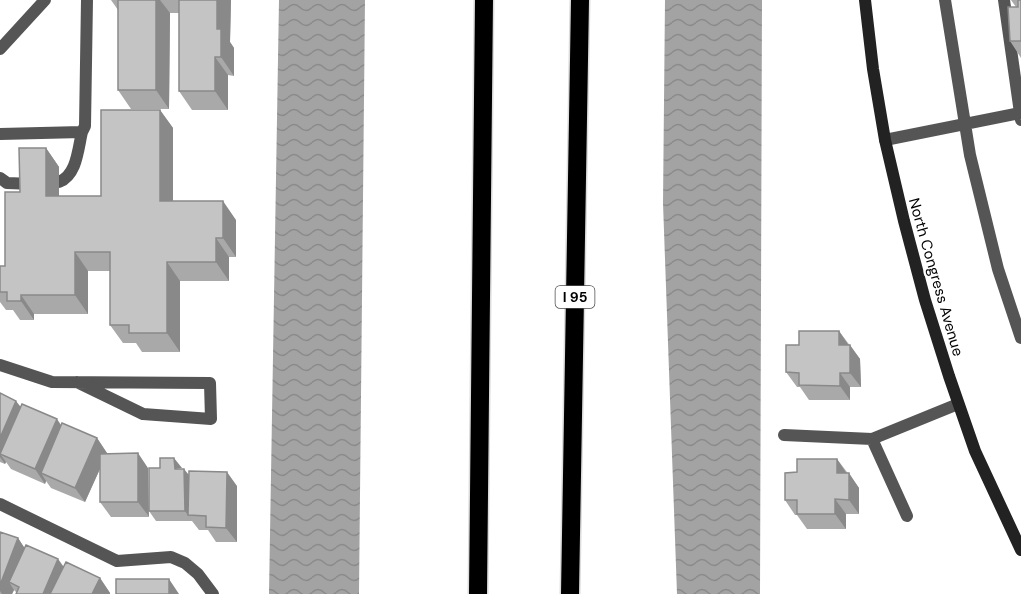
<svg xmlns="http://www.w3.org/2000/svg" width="1021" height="594" font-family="'DM Sans',sans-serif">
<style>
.water{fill:url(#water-waves)}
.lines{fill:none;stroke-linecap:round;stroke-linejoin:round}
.highway-casing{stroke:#dbdbdb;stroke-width:21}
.lane{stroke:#555;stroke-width:12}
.street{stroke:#555;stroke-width:12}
.secondary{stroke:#222;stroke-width:12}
.highway{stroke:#000;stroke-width:18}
.wall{fill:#a9a9a9}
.shaded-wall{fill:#898989}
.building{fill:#c4c4c4;stroke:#898989;stroke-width:1.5}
.labels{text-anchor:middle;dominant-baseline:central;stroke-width:4.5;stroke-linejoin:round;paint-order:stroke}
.shield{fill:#fff;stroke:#4c4c4c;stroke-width:1.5}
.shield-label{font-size:14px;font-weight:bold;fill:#000}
.street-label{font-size:15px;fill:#000;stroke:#fff}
</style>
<defs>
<pattern id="water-waves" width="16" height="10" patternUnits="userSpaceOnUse" patternTransform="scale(1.5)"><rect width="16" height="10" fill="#a3a3a3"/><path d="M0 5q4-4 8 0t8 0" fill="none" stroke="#8b8b8b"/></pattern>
</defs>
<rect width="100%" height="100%" fill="#fff"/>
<path class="water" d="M279,0H365L359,594H269Z
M665,0H762L760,594H677L663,203Z"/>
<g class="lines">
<g class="highway-casing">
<path id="highway" d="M478,594L484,0
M570,594L580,0"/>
</g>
<path class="lane" d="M945,0L970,155L998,269L1021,338
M1004,0L1021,120
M0,49L45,0
M0,134L82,132L85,126L87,0
M885,140L1020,113
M0,178L7,183L33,184
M59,182C77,175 78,149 82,132
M0,365L52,382L210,383L211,419L143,414L77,382
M784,435L872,439L958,404
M872,439L907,516"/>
<path class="street" d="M0,504L117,561L171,557L185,563L198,574L213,594"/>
<path class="secondary" d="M865,0L873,69L885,140L904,221L925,300L949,376L975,451L1021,550"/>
<use href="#highway" class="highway"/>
</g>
<path class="wall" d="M111,0H231L230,42L234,48V76L228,75V110H192L179,91V13H170L169,109H131L118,90V10Z
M1011,0H1021V58L1010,41L1016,7Z
M160,110L173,128V201L236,220V257H229V281H180V352H142L136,343H123L110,325V271H88V314H34V320H20L13,310H6L0,302V266H5L20,192L46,148L59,167V196H101Z
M839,331L860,359L861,387H850V400H809L800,387H797L786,372L799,345Z
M0,393L21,407L61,426L97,438L149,517H111L100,502V469L85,502L51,488L46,481L45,484L11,469L6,462L5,464L0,462Z
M837,459L859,488V514H846V529H807L797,515H795L785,500Z
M182,469L189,475L237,486V542H216L208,530H199L192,521H156L149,511Z
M0,532L18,538L24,548L58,559L64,567L100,578L110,593H17L14,590L12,594H0Z"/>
<path class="shaded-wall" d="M156,0H160L170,13L169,109L156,90Z
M217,0H231L230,42L234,48V76L221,57L217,29Z
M215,57L228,75V110L215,91Z
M160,110L173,128V220L160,201Z
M46,148L59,167V215L46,196Z
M223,201L236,220V257L223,238Z
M216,238L229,257V281L216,262Z
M75,252L88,271V314L75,295Z
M167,262L180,281V352L167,333Z
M21,295L34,314V320L21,301Z
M839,331L849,346L839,345Z
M850,345L860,359L861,387L850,373Z
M840,373L850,387V400L840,386Z
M16,401L27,415L0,454L6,462L5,464L0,457V438Z
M57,419L67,434L41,473L46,481L45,484L35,469Z
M97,438L107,453L85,502L75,488Z
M138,453L148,468L149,517L138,502Z
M174,458L182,468L175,469Z
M837,459L847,474L837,473Z
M184,469L192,479L188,515L192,521L185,511Z
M227,472L237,486V542L226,528Z
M849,473L859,488V514L849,500Z
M835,499L846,514V529L835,514Z
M18,538L28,553L9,582L14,590L12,594H2L0,591V585Z
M58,559L68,574L60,594H43Z
M100,578L110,593V594H92Z
M169,579L179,594H169Z"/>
<path class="building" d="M118,0H156V90H118Z
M179,0H217V29H221V57H215V91H179Z
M1018,0H1021V41H1010L1008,7H1018Z
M101,110H160V201H223V238H216V262H167V333H129V325H110V252H75V295H21V301H7V292H0V266H5V192H20L19,148H46V196H101Z
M799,331H839V345H850V373H840V386L799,385V373L786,372V345H799Z
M0,393L16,401L0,438Z
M22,404L57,419L35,469L0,454Z
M62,423L97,438L75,488L41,473Z
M138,453V502H100V454Z
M160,458H174L175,469H184L185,511H149V468H160Z
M797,459H837V473H849V500L835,499V514H797V500H785V473L797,472Z
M189,471L227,472L226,528L206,527V516L188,515Z
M0,532L18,538L0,585Z
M26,545L58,559L43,594H16L19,587L9,582Z
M66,562L100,578L92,594H50Z
M116,579H169V594H116Z"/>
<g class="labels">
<rect class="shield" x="555.5" y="286" width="39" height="22" rx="4.5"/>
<g class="shield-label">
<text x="575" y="297">I 95</text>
</g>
<g class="street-label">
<text transform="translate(936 277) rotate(74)">North Congress Avenue</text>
</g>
</g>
</svg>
